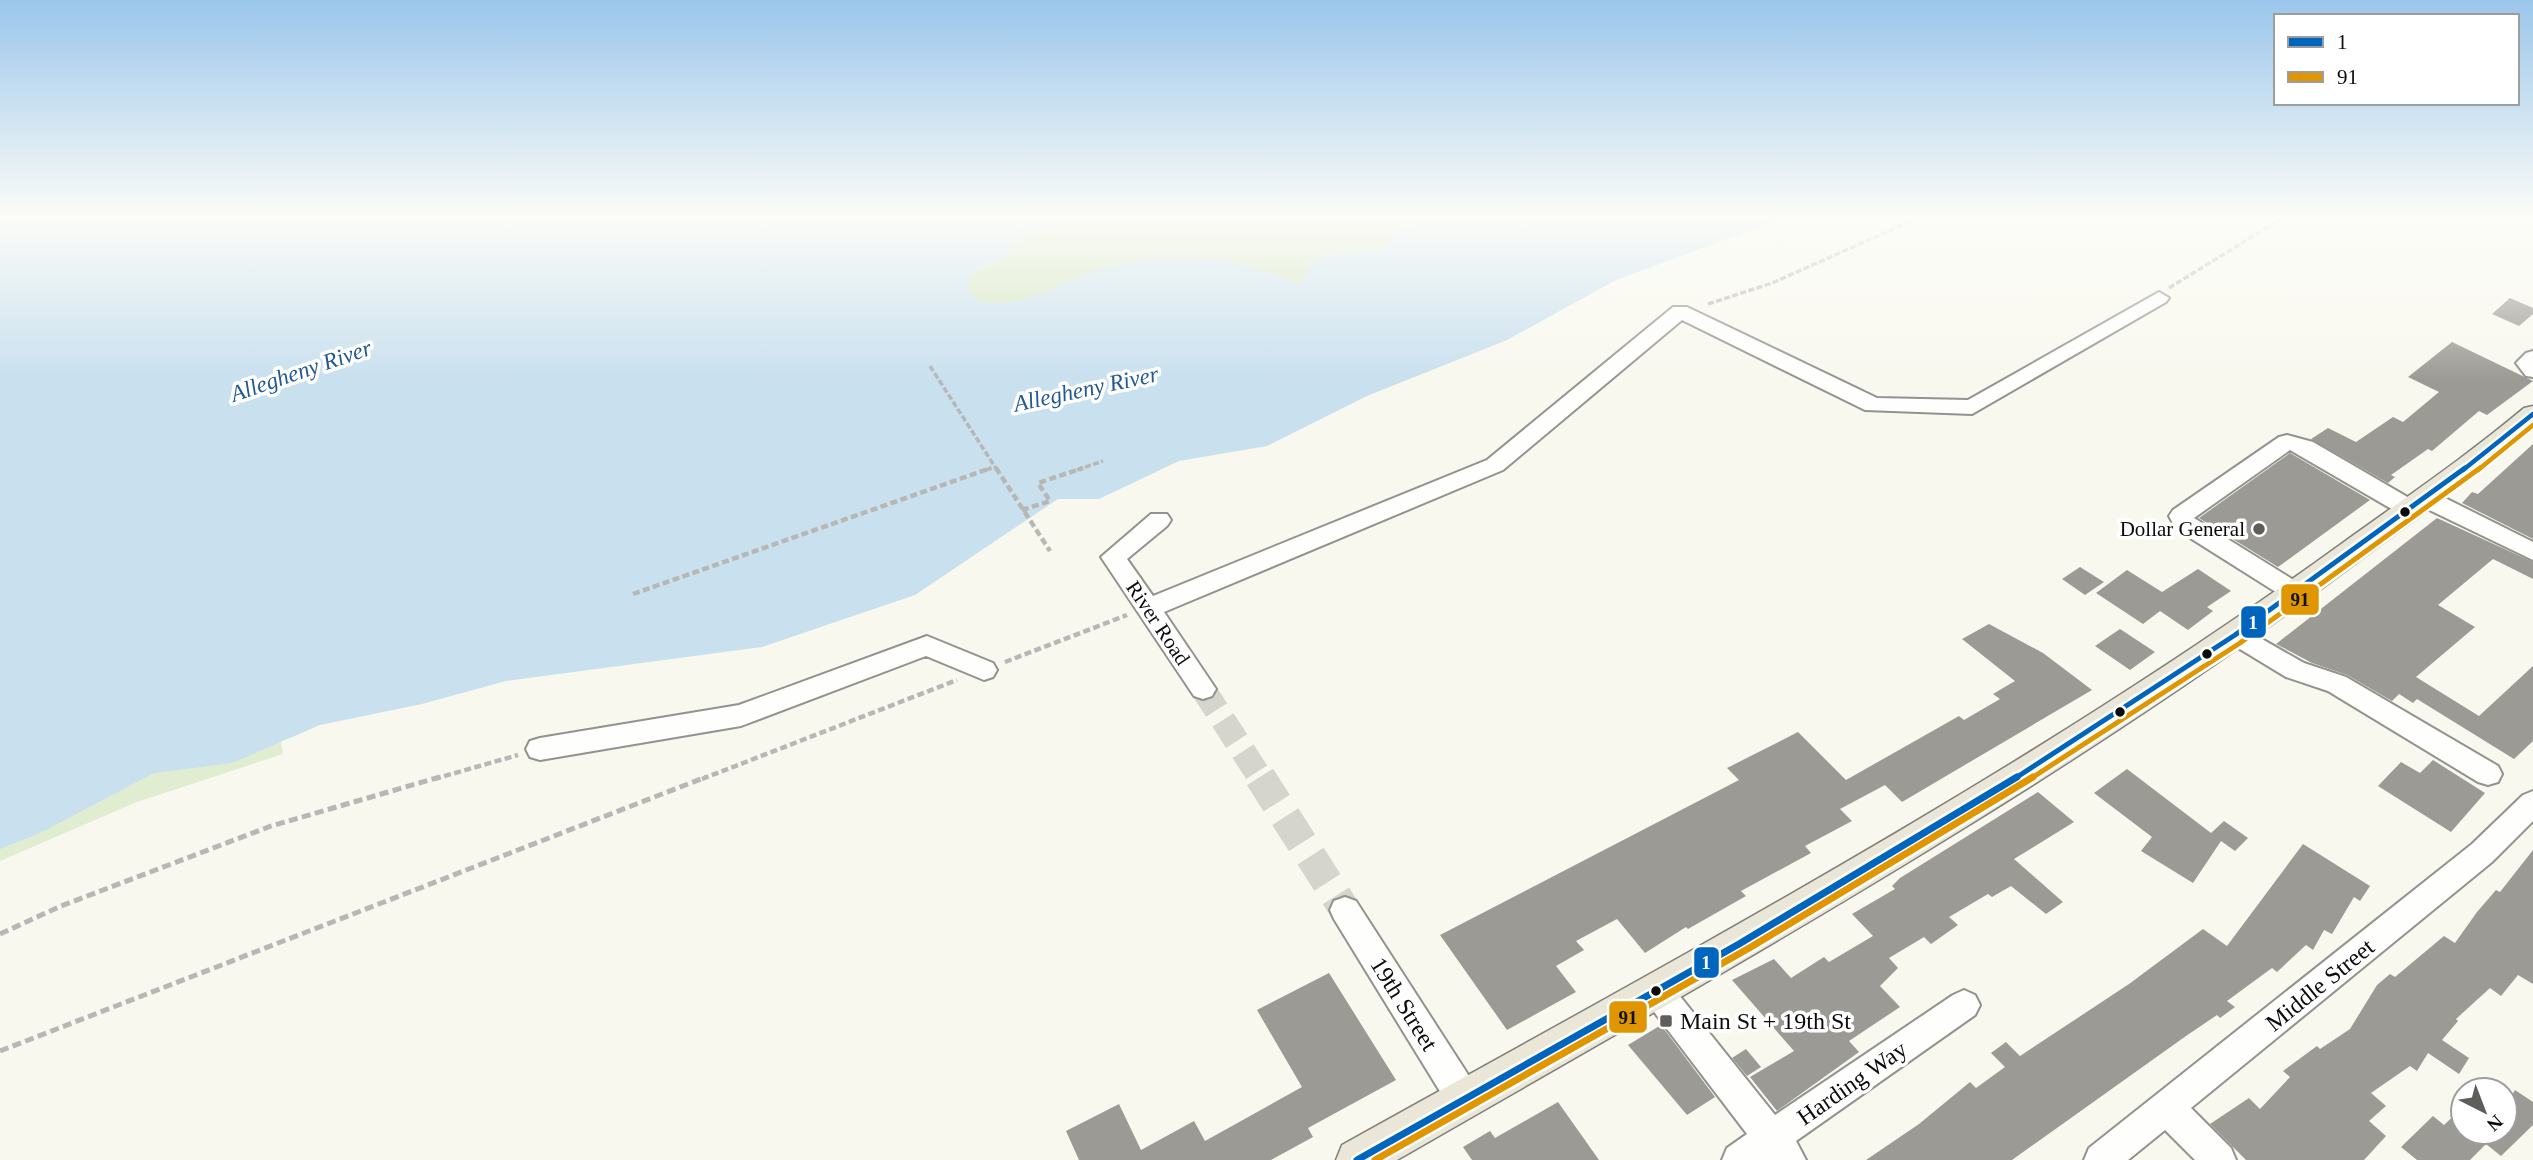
<svg xmlns="http://www.w3.org/2000/svg" width="2533" height="1160" font-family="Georgia,serif">
<style>
.green{fill:#e0edd1}
.forest{fill:#d1e4c0}
.water{fill:#c9e0ef}
.building{fill:#9c9a95}
.lines{fill:none;stroke-linecap:round;stroke-linejoin:round}
.minor-tunnel-far1{stroke:#d5d4cd;stroke-width:25;stroke-dasharray:25 12;stroke-linecap:butt}
.minor-tunnel{stroke:#d5d4cd;stroke-width:31;stroke-dasharray:31 16;stroke-linecap:butt}
.minor-casing{stroke:#92928e;stroke-width:4}
.major-casing{stroke:#7f7f7b;stroke-width:3}
.path-far2{stroke:#b7b7b5;stroke-width:3.5;stroke-dasharray:6 2.5;stroke-linecap:butt}
.path-far1{stroke:#b7b7b5;stroke-width:4.5;stroke-dasharray:7 3.5;stroke-linecap:butt}
.path{stroke:#b7b7b5;stroke-width:5;stroke-dasharray:9 4.5;stroke-linecap:butt}
.minor{fill:#fefefd;fill-rule:evenodd}
.major{fill:#eae7d9;fill-rule:evenodd}
.bus-1-far2-casing{stroke:#fff;stroke-width:9}
.bus-1-far1-casing{stroke:#fff;stroke-width:10}
.bus-1-casing{stroke:#fff;stroke-width:12}
.bus-2-far2-casing{stroke:#fff;stroke-width:9}
.bus-2-far1-casing{stroke:#fff;stroke-width:10}
.bus-2-casing{stroke:#fff;stroke-width:12}
.bus-1-far2{stroke:#0065bd;stroke-width:4.5}
.bus-1-far1{stroke:#0065bd;stroke-width:5}
.bus-1{stroke:#0065bd;stroke-width:7}
.bus-2-far2{stroke:#df9601;stroke-width:4.5}
.bus-2-far1{stroke:#df9601;stroke-width:5}
.bus-2{stroke:#df9601;stroke-width:7}
.bus-dot{fill:#0b0b0b;stroke:#fff;stroke-width:2.5}
.poi-dot{fill:#5e5e5b;stroke:#fff;stroke-width:2.5}
.labels{text-anchor:middle;dominant-baseline:central;stroke-width:7;stroke-linejoin:round;paint-order:stroke}
.poi-label{font-size:21px;fill:#0b0b0b;stroke:#fff;text-anchor:end}
.street-label{font-size:21px;fill:#0b0b0b;stroke:#fff}
.water-label{font-size:23px;font-style:italic;fill:#225990;stroke:#fff}
.near-street-label{font-size:24px;fill:#0b0b0b;stroke:#fff}
.near-poi-label{font-size:24px;fill:#0b0b0b;stroke:#fff;text-anchor:start}
.line-badge{stroke:#fff;stroke-width:2.5}
.badge-label{font-size:19px;text-anchor:middle;font-weight:bold;fill:#fff}
.pale-badge-label{font-size:19px;text-anchor:middle;font-weight:bold;fill:#111}
</style>
<rect width="100%" height="100%" fill="#f9f8ef"/>
<path class="green" d="M279,730L283,754L137,802L0,861V798Z"/>
<path class="forest" d="M1048,218H1424L1404,226L1382,250L1326,253L1312,262L1303,281L1298,284C1289,283 1280,276 1269,273C1207,261 1170,252 1106,268C1071,277 1004,322 970,295C959,267 992,267 1005,256C1012,250 1016,241 1024,236C1031,230 1040,227 1048,222Z"/>
<path class="water" d="M0,218H1048L1045,227C1039,232 1031,231 1025,235C1018,239 1016,251 1007,256C991,265 959,268 971,295C1003,321 1068,279 1101,269C1140,258 1183,254 1223,261C1241,264 1262,270 1280,276C1287,278 1290,284 1298,284L1303,281L1312,262L1326,253L1382,250L1404,226L1424,218H1784L1616,280L1507,340L1367,396L1267,446L1179,461L1099,499H1058L915,595L762,647L506,681L422,704L320,725L232,763L154,773L40,833L0,849Z"/>
<path class="building" d="M2510,298L2533,308V314L2519,326L2492,314Z
M2452,342L2533,381L2487,415L2479,411L2432,451L2428,449L2391,475L2395,477L2388,483L2311,439L2328,428L2356,442L2393,417L2403,422L2439,392L2408,377Z
M2533,444V539L2462,503L2472,492L2478,494Z
M2290,453L2370,500L2278,567L2199,518Z
M2437,518L2533,562V579L2493,559L2438,605L2475,627L2416,677L2479,716L2533,666V741L2514,759L2417,699L2413,703L2399,694L2392,701L2347,675L2312,663L2276,644Z
M2080,567L2104,582L2085,595L2062,579Z
M2198,569L2231,591L2207,607L2213,611L2188,630L2160,611L2143,624L2096,593L2127,570L2162,592Z
M1989,624L2043,653L2092,690L1902,802L1885,785L1840,809L1852,821L1805,846L1811,853L1741,891L1746,896L1688,929L1686,927L1645,953L1617,919L1576,941L1584,950L1556,966L1576,992L1507,1030L1440,935L1739,780L1727,768L1798,732L1846,780L1959,716L1964,720L2000,699L1993,694L2015,681L1962,639Z
M2120,629L2155,652L2130,670L2095,646Z
M2433,760L2485,793L2451,832L2378,786L2401,762L2420,773Z
M2127,769L2211,833L2224,821L2248,838L2235,851L2221,841L2193,883L2141,851L2152,837L2094,793Z
M2038,792L2074,822L2014,859L2063,902L2046,914L2011,886L1992,897L1988,894L1949,917L1958,925L1931,944L1924,937L1889,958L1898,968L1880,986L1900,1007L1849,1041L1859,1052L1777,1111L1750,1077L1794,1051L1732,980L1774,959L1791,978L1824,957L1829,962L1873,936L1852,914L1895,889L1892,886L1900,878Z
M2303,844L2370,886L2360,901L2354,897L2332,934L2324,930L2313,950L2306,945L2277,972L2272,968L2227,1001L2235,1007L2220,1018L2217,1015L2186,1036L2012,1160H1866L1919,1124L1970,1082L1976,1088L2005,1067L1991,1053L2006,1042L2020,1056L2129,984L2203,929L2227,946Z
M2533,850V984L2518,975L2501,996L2490,988L2456,1019L2458,1021L2442,1040L2469,1058L2459,1074L2428,1053L2417,1071L2410,1066L2371,1093L2386,1106L2369,1121L2386,1136L2364,1160H2246L2210,1124L2249,1098L2260,1109L2290,1077L2283,1071L2317,1046L2320,1049L2350,1029L2377,985L2390,974L2395,977L2444,936L2455,943L2477,912L2496,890L2500,892Z
M1329,973L1396,1080L1308,1128L1313,1137L1271,1160H1079L1066,1131L1119,1104L1141,1150L1194,1121L1205,1141L1302,1087L1257,1010Z
M1661,1025L1715,1097L1687,1115L1628,1045Z
M1746,1049L1761,1067L1747,1076L1732,1058Z
M2515,1090L2533,1102V1125L2501,1156L2486,1144L2470,1160H2417L2401,1147L2433,1116L2444,1125L2463,1107V1132H2505V1106Z
M1558,1102L1599,1160H1472L1463,1147L1490,1131L1495,1138Z"/>
<g class="lines">
<path class="minor-tunnel-far1" d="M1203,689L1261,779"/>
<path class="minor-tunnel" d="M1260,777L1345,910"/>
<g class="minor-casing">
<path id="minor" d="M2159,292L2169,298L2166,302L1972,414L1865,410L1682,320L1503,470L1164,612L1216,689L1212,696L1203,699L1194,696L1101,557L1151,514H1167L1171,520L1167,526L1127,559L1153,596L1487,460L1673,307H1687L1877,398L1968,400Z
M2533,351V377L2526,376L2516,363L2526,353Z
M2287,435L2313,442L2416,502L2413,498L2417,492H2433L2533,542V560L2419,505L2422,509L2418,515H2402L2290,450L2194,518L2308,589L2311,595L2308,601L2299,604L2290,601L2176,529L2169,516L2173,510L2279,437Z
M2239,626L2304,663L2346,677L2498,766L2502,774L2498,782L2488,785L2478,782L2328,691L2286,677L2230,643L2226,636L2230,629Z
M927,636L993,663L997,670L993,677L984,680L926,656L741,726L540,760L530,757L526,749L530,741L540,738L739,705Z
M2533,791V821L2492,862L2191,1108L2231,1148L2236,1160H2195L2165,1130L2128,1160H2084L2089,1148L2472,844L2523,795Z
M1345,897L1356,901L1476,1087L1481,1099L1476,1111L1464,1115L1452,1111L1334,919L1330,910L1334,901Z
M1656,975L1667,980L1775,1115L1953,995L1964,990L1975,995L1980,1005L1975,1015L1796,1141L1806,1160H1722L1727,1148L1747,1134L1645,1000L1640,990L1645,980Z"/>
</g>
<g class="major-casing">
<path id="major" d="M2533,406V428C2478,475 2418,517 2360,560C2057,788 1725,971 1397,1160H1336L1342,1145C1683,955 2028,772 2344,542C2405,498 2467,456 2524,408Z"/>
</g>
<path class="path-far2" d="M2169,288L2282,218
M1708,304L1772,283L1918,218
M930,366L997,470
M986,470L994,467
M1077,470L1103,461"/>
<path class="path-far1" d="M996,468L1050,551
M1022,510L1050,501L1038,483L1083,468
M633,594L991,468
M1005,662L1127,615
M434,779L518,755
M702,779L957,680"/>
<path class="path" d="M0,934L61,906L271,826L440,777
M0,1051L706,777"/>
<use href="#minor" class="minor"/>
<use href="#major" class="major"/>
<g class="bus-1-far2-casing">
<path id="bus-1-far2" d="M2463,470L2533,414"/>
</g>
<g class="bus-1-far1-casing">
<path id="bus-1-far1" d="M2014,779L2235,635L2465,468"/>
</g>
<g class="bus-1-casing">
<path id="bus-1" d="M1357,1160L1739,944L2017,777"/>
</g>
<g class="bus-2-far2-casing">
<path id="bus-2-far2" d="M2478,470L2533,425"/>
</g>
<g class="bus-2-far1-casing">
<path id="bus-2-far1" d="M2030,779L2240,643L2480,468"/>
</g>
<g class="bus-2-casing">
<path id="bus-2" d="M1375,1160L1751,947L2033,777"/>
</g>
<use href="#bus-1-far2" class="bus-1-far2"/>
<use href="#bus-1-far1" class="bus-1-far1"/>
<use href="#bus-1" class="bus-1"/>
<use href="#bus-2-far2" class="bus-2-far2"/>
<use href="#bus-2-far1" class="bus-2-far1"/>
<use href="#bus-2" class="bus-2"/>
</g>
<linearGradient id="sky" x2="0" y2="1"><stop stop-color="#9bc6eb"/><stop offset="0.57" stop-color="#fcfcf8"/><stop offset="1" stop-color="#fcfcf8" stop-opacity="0"/></linearGradient>
<rect width="2533" height="380" fill="url(#sky)"/>
<g class="bus-dot">
<circle cx="2405" cy="512" r="6"/>
<circle cx="2207" cy="654" r="6"/>
<circle cx="2120" cy="712" r="6"/>
<circle cx="1656" cy="991" r="6"/>
</g>
<g class="poi-dot">
<circle cx="2259" cy="529" r="7"/>
<rect x="1659" y="1014" width="14" height="14" rx="3.5"/>
</g>
<g class="labels">
<g class="poi-label">
<text x="2245" y="529">Dollar General</text>
</g>
<g class="street-label">
<text transform="translate(1158 623) rotate(56)">River Road</text>
</g>
<g class="water-label">
<text transform="translate(301 371) rotate(-19)">Allegheny River</text>
<text transform="translate(1086 389) rotate(-12)">Allegheny River</text>
</g>
<g class="near-street-label">
<text transform="translate(2320 985) rotate(-39)">Middle Street</text>
<text transform="translate(1404 1004) rotate(58)">19th Street</text>
<text transform="translate(1852 1083) rotate(-35)">Harding Way</text>
</g>
<g class="near-poi-label">
<text x="1680" y="1021">Main St + 19th St</text>
</g>
</g>
<g class="line-badge">
<rect x="2280" y="583" width="40" height="33" rx="7" fill="#df9601"/>
<rect x="2240" y="605" width="27" height="34" rx="7" fill="#0065bd"/>
<rect x="1693" y="946" width="27" height="33" rx="7" fill="#0065bd"/>
<rect x="1608" y="1000" width="40" height="34" rx="7" fill="#df9601"/>
</g>
<g class="badge-label">
<text x="2253" y="629">1</text>
<text x="1706" y="969">1</text>
</g>
<g class="pale-badge-label">
<text x="2300" y="606">91</text>
<text x="1628" y="1024">91</text>
</g>
<rect x="2274" y="14" width="245" height="91" fill="#ffffff" stroke="#9d9d9d" stroke-width="2"/>
<rect x="2288" y="37" width="35" height="10" fill="#0065bd" stroke="#9d9d9d" stroke-width="2"/>
<text x="2337" y="49" font-size="21" fill="#0b0b0b">1</text>
<rect x="2288" y="72" width="35" height="10" fill="#df9601" stroke="#9d9d9d" stroke-width="2"/>
<text x="2337" y="84" font-size="21" fill="#0b0b0b">91</text>
<g transform="translate(2484 1111) rotate(138)"><circle r="33" fill="#ffffff" stroke="#9d9d9d" stroke-width="2"/>
<path d="M0-5L12 26L0 18L-12 26Z" fill="#5e5e5b"/>
<text y="-10" font-size="19" font-weight="bold" text-anchor="middle" fill="#0b0b0b">N</text>
</g>
</svg>
